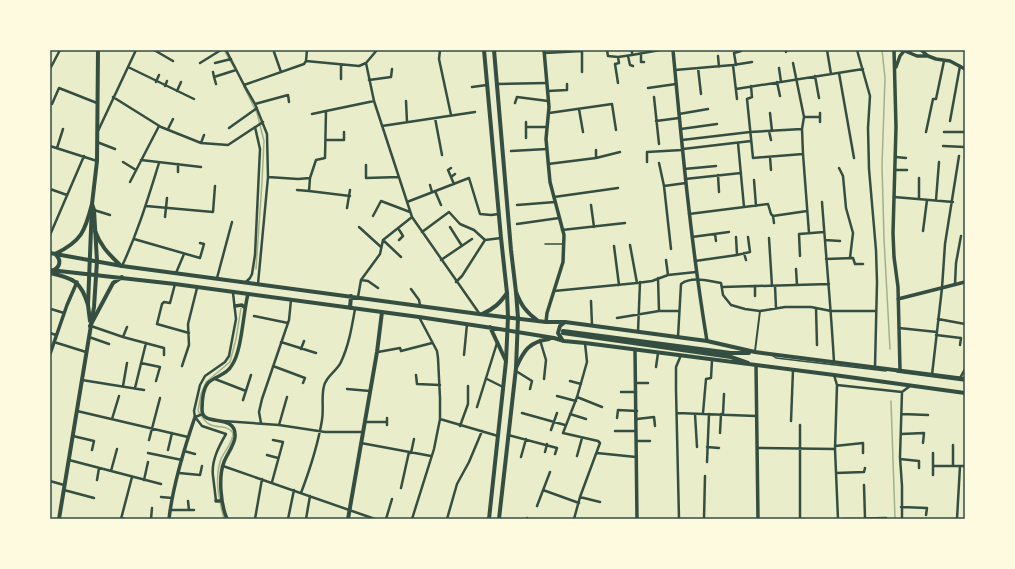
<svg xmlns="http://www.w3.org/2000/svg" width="1015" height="569" font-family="Rubik,sans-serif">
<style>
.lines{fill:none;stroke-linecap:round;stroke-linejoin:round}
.stream{stroke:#a3b18a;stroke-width:1.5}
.service{stroke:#344e41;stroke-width:1.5}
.pedestrian{stroke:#344e41;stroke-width:2}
.minor{stroke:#344e41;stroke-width:2.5}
.tertiary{stroke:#344e41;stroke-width:3.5}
.secondary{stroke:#344e41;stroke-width:4}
.primary{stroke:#344e41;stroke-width:4}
.neatline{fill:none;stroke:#344e41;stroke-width:1.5}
</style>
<rect width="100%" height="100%" fill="#e9edc9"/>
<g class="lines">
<path class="stream" d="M224,50L235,69
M882,50L885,78L882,165L884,239L890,349
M244,87L257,113L264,141L262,182L256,269
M891,401L895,519
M224,519C219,500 214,478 221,459C225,450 233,443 233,433C227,424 217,429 209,424C204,421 201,415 198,411L201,394L206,382L230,362L236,339L241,308"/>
<path class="service" d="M545,244H563
M773,356L776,358L886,371
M897,372L965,381"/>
<path class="pedestrian" d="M755,351L760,311"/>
<path class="minor" d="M154,50L173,61
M226,50L244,85L255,104L267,134L268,177L258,284
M377,50L366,63L374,101L412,217L479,313
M440,50L439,59L451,115
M607,50L608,56L618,57L632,55L660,50
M632,50V55
M786,50V52
M827,50L831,74
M857,50L870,96L868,128L869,169L876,250L877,282L875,367
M274,52L281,72
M545,53L582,51V72
M641,54V62H644
M628,56L630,65L633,66
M718,56L719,67
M306,61L307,50
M200,63L221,50
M215,63L231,59
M793,63L804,117L802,129L803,154L809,233
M341,65V79
M733,65L737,99
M736,65L734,53L741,51
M128,67L194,99
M698,68L701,94
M779,68L781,82
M50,69L60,50
M675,70L733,65L752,62
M213,72L214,77
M839,73L854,158
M815,76L819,98
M369,80L391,77L392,69
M156,82L159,75
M777,82L780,96
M618,83L615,64L619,63L618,57
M216,84L214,77L236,70
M497,84L547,83
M244,85L304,64L306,61L359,66L366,63
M165,86L167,81
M751,86L752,97L747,99L753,158L803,154
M472,87L487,85
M648,88L676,84
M736,89L863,69
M177,91L181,82
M548,91L567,90V84
M113,97L161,127L201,143L228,145L263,122
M654,97L659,144
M406,101L407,122
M515,103L517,97L548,101
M52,104L59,88L97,103
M255,104L288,95L289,102
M579,109L583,132
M549,113L612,104L616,130
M770,113L772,131
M312,114L326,111
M679,114L708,109
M804,117H819
M435,118L442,155
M656,121L679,118
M950,121L960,66
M820,122V113
M382,126L475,112
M526,127H547
M229,128L257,108
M168,129L173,119
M681,129L717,124
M98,131L136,50
M769,131L771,140
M926,132L933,99H936L944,61
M944,132H965
M526,138V122
M326,140H344V132
M682,140L750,132L802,129
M97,142L115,149
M201,143L204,135
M738,143L744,207
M50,146L97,161
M943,146L965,147
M57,148L63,129
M683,149L751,141
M511,151L547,149
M770,157L771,170
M896,157L906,158
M596,158V150
M141,160L201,167
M123,162L136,170
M647,162V152L682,150
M659,163L664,186L671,249
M178,164V172
M548,164L596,158L620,152
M366,165V178L399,177
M451,168L448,170L454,184
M839,168L843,176L846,208L853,233L850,258
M684,169L716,166
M896,170H907
M718,175L719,192
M268,177L298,179L310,178
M451,177L455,174
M685,179L741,173
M754,180L756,206
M130,182L159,126
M430,185L432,192
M664,186L686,183
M50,189L67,195
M297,190L309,191
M435,191L441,205
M350,196L309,191L310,178L316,160L325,158L326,111L374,101
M554,197L618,188
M894,197L953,202
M919,199V178
M936,200L939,162
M407,202L469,178L480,214L491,215L499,214
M822,202C826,256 831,309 834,362
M517,205L555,202
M591,205L594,227
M146,206L213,212L215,186
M347,208L350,190
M94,210L110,215
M689,214L768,204L771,214L773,216L774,223
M373,216L381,201L410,212
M773,216L807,211
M165,217L167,198
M517,224L559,218
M359,227L381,247
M450,227L462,246
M398,228L403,236L399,240
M562,230L625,223
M923,231L927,200
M422,232L449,212L460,224L474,230L485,240
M715,234L716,241
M50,235L84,156
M692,237L729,232
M736,237L737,255
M769,238L772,286
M134,239L200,258L204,244L200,243
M383,240L401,257
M825,240L840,241
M630,245L637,283
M614,246L619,285
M744,253L746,260
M800,256L799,234L824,232
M826,259L853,258L855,264H863
M441,260L472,239
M666,260L668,275
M695,261L737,255L750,252L748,237
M122,266C138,232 148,198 159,163
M796,269L797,285
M176,273L184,254
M217,278L232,222
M658,278L659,311
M361,280L368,281L378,288
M246,282L250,278L252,274L255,255L260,149L255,127
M456,282L462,276L485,240L501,238
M175,284L170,303L164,302L162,304L157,324L189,333
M955,284L956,263L961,236
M755,286V296
M775,286L776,308
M722,287L829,284
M411,289L419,300L420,305
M554,291L637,283L652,281L668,275L696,272
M358,297L361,280L380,254L383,240L412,217
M591,301L592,325
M816,308L817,345
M51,309L64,313
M254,316L288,323
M617,318L659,311H679
M938,319L965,324
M91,326L123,337L164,348V355
M899,328L937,332
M638,332L640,282
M50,333L56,335
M936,335L961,338L960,345
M89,337L109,344
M123,337L127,327
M678,337L681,284C692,276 708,281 721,283L723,295L731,305L745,309L760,311L785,307H811L831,311H876
M540,340L546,360L544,379
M54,342L86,352
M281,342L316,353
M301,349L304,341
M378,352L400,348L401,351L432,343
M464,355L467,324
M141,363L160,367L156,381
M182,366L189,345L188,324L197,288
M273,366L305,378L303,383
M656,367L658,353
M516,371L532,381L530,389
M416,375L417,384L440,385
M834,375L837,385L835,449L838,519
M932,375L942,288L945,244L959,156
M960,378L965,369
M215,379L246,391
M487,379L503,387
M82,380L144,390
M570,381L581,384
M636,383H648
M837,385L902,392
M123,386L127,363
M135,388L146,343
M347,389L370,391
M621,392H636
M557,396L576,401
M577,397L602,407
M243,400L251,375
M477,407L497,343
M77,411L188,437
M522,413L565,425
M677,413L756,416
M703,413L706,379L711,378L712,360
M570,414L586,419
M695,414L697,447
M723,414L724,394
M902,414L928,415
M195,417L203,414
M617,418L618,410L637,411
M112,419L119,396
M440,419L498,436
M637,419L654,417L655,426
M223,421L279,425L325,432H363
M791,421L793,370
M365,422H387
M261,423L259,412L262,399L289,320L291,300
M279,425L287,397
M387,425V418
M800,425V519
M460,426L468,404V386
M551,430L557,413
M615,431H636
M720,433L721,414
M901,434L924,433L923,443
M508,435L557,448L555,454
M73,436L94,441L92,450
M149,440L160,398
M637,441H650
M361,443L431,456
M835,446L863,443V453
M707,447L719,448
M757,448L835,449
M168,450L172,433
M184,451L195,454
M545,452L547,444
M148,453L182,460
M411,453L414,439
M597,453L636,457
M267,455L278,458
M577,456L582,438
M521,457L526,439
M900,459L919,461V468
M69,460L161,484
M707,462L709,414
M223,466L375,519
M933,466H965
M953,466V445
M111,471L117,449
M179,473L200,475L202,466
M836,473L864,472L865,468
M933,475V453
M97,480L99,468
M144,480L148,462
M50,481L64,485
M272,482L283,442L273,440
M864,485L865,518
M401,488L409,452
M64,490L94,498
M543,490L579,503
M301,493C310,469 318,445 322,420C324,409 321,397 324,386C326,376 337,371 341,362C349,345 352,326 355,309
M161,497L172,498
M580,497L600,502
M188,501L189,510
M216,501C215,492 214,484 213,476C211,461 219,446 226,434L202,426L195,417L194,411L200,385L205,376L225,362L229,356L236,319L233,293
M537,506L550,472
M901,507L927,508L926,515
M170,510H194
M121,518L125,519
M121,519L132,477
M151,519L152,508
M255,519L262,479
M288,519L294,490
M306,519L310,496
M386,519L392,499
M412,519L434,449L440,419V398L438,358L437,351L419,317
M447,519L457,484L469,462L482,431
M527,519V518
M574,519L580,497L600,443L598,441L563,433L577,397L587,362L585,343
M679,519L676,390V367L681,355
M704,519L705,476
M843,519L886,518V519
M902,519V486L900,457L902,392L910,386
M957,519L960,466"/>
<path class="tertiary" d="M544,50L549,107L546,139L550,182L564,235L563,262L547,313L546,322
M673,50C682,147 691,244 707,341
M894,50L896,127L893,233L894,257L898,287L900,370
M901,50L905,51L911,50
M921,50L928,56L936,59L950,61L965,69
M905,51L917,56H928
M896,67L900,56L904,51
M898,299L965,282
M235,306L242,305L245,308
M635,350L637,519
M50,354L67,305L77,282
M756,365L758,519
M216,501H222
M169,519C173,484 184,449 195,417
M227,519C221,505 218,477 224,462C227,454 234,446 235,437C237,412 202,428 202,410C202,402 203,389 208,383C215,376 227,375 232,365C242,351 243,313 248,294"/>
<path class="secondary" d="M484,50L501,238L507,293L508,317L506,361L489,519
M494,50L511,250L516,292L518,318L516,368L499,519
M90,321L88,305L92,204L97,161L98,50
M59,519L94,307L97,261L94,210L92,204
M348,519L377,352L382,312"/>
<path class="primary" d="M95,231C101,247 109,254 121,266
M50,253L122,266L479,314L546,322H565L707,341L755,352L965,379
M50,270L175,284L419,317L499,329L554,338L564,341L585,343L834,375L965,393
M54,270C61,266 61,259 55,254C82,241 85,231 92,204
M50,273C73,278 81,281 88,305
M516,292C521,305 526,312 537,320
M350,308L351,296
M482,314C494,309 500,303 507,293
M90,326L113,283L122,277
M490,327L506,361
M563,331L731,353H749
M563,333L731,357L748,363
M563,341L558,333L560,326L565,322
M516,368C524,350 529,342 549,339"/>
</g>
<rect width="1015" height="569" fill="none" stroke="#fefae0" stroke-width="102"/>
<rect x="51" y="51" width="913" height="467" class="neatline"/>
</svg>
